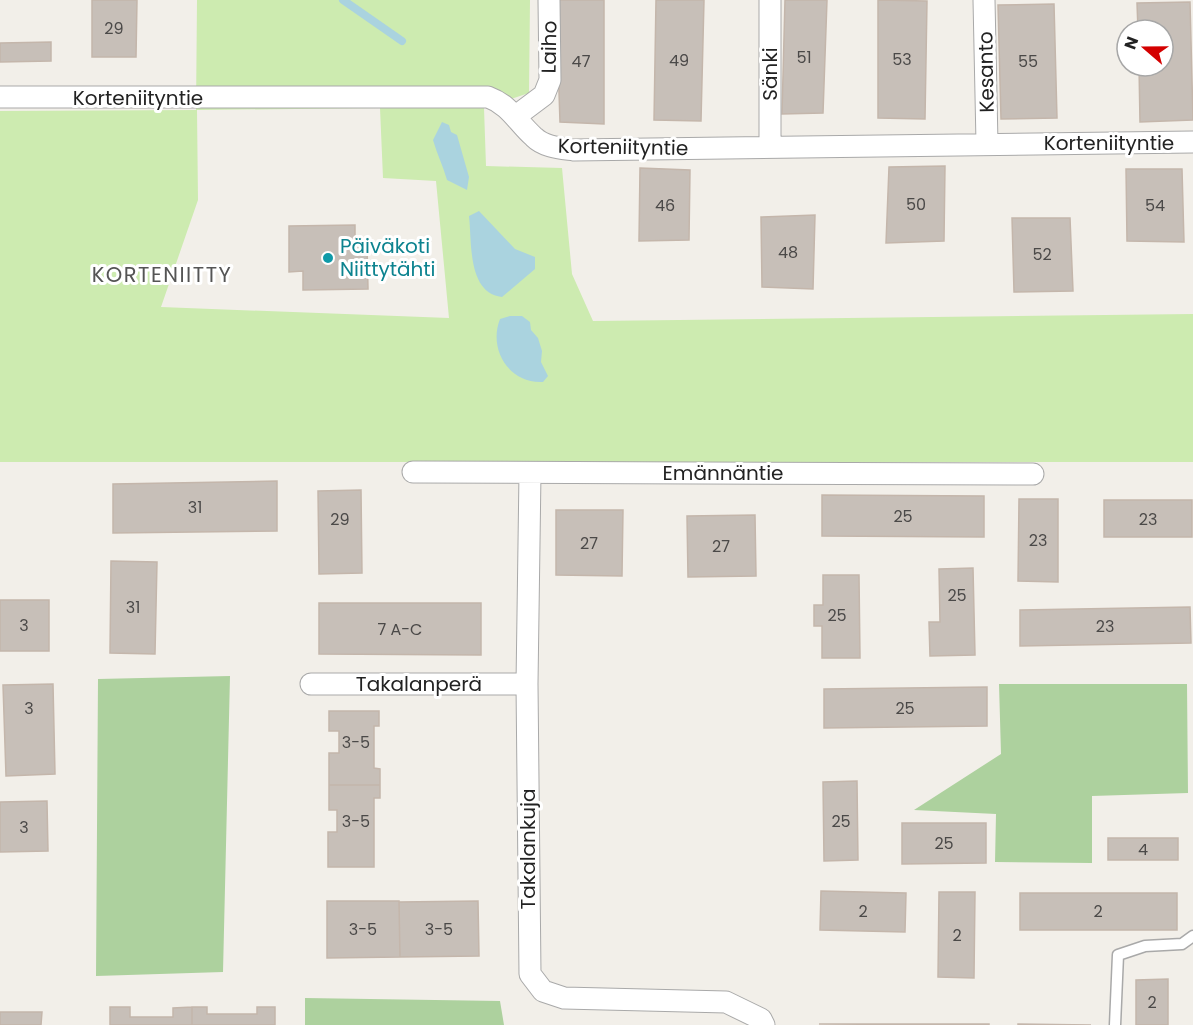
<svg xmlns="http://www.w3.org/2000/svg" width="1193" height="1025" font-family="Poppins,sans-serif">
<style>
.grass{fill:#cdebb0;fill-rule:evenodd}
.forest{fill:#add19e}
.water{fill:#aad3df}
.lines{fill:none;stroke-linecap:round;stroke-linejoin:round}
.stream{stroke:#aad3df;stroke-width:8}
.building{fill:#c7bfb8;stroke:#c4b6ab;stroke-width:1.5}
.service-casing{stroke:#a9a9a9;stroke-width:13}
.minor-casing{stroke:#a9a9a9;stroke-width:23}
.service{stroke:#fff;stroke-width:10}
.minor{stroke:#fff;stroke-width:21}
.culture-dot{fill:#0f9aa8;stroke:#fff;stroke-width:2}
.labels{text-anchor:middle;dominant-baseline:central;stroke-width:6;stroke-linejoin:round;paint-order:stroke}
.number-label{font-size:16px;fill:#4b4948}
.street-label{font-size:20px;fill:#222;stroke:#fff}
.culture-label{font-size:20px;fill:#0d838f;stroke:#fff;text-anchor:start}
.neighbourhood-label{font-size:21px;letter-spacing:1.5px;fill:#555;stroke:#fff}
</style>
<rect width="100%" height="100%" fill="#f2efe9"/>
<path class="grass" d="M197,0H530L529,93L484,108L486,166L562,168L572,274L593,321L1193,314V462H0V111L196,110ZM380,108L383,178L436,181L449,318L161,307L198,200L197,110Z"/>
<path class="forest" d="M230,676L223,972L96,976L98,679Z
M999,684H1187L1188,793L1092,796V863L995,862L996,814L914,810L1001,754Z
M305,998L500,1001L504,1025H305Z"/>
<path class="water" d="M442,122L449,125L451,132L457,135L469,177L467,190L447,180C443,166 437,154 433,140Z
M479,211L515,249L535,257V269L502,297C467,293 472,241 469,216Z
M510,316H522L530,322L531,330L538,338L542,351L541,362L548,376L543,382C509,384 488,349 500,319Z"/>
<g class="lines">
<path class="stream" d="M343,0L402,41"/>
</g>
<path class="building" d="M92,0H137L136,57H92Z
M556,0H604V124L560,122Z
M656,0H704L701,121L654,120Z
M785,0H827L823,113L782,114Z
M878,0L927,1L925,119L878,118Z
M1190,2L1193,120L1140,122L1139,66H1163V30H1138L1137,3Z
M1054,4L1057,118L1001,119L998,5Z
M51,42V61L0,62V43Z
M945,166L944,241L886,243L889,167Z
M640,168L690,170L689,240L639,241Z
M1126,169H1182L1184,242L1127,241Z
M815,215L813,289L762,287L761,217Z
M1012,218H1070L1073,291L1014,292Z
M355,225V244H367L368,289L303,290V271L289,272V226Z
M277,481V531L113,533V484Z
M361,490L362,573L319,574L318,491Z
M822,495L984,496V537L822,536Z
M1019,499H1058V582L1018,581Z
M1104,500H1192V537H1104Z
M556,510H623L622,576L556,575Z
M755,515L756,576L688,577L687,516Z
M111,561L157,562L155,654L110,653Z
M973,568L975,655L930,656L929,622H940L939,569Z
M823,575H859L860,658H822V626H814V605H823Z
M0,600H49V651H0Z
M319,603H481V655L319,654Z
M1190,607L1191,643L1020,646V610Z
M53,684L55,774L6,776L3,685Z
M987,687V726L824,728V689Z
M329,711H379V726H374V768L380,769V785H329V753H339V731H329Z
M857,781L858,860L824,861L823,782Z
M329,785H380V798H374V867H328V832H337V810H329Z
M47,801L48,851L0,852V802Z
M902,823H986V863L902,864Z
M1108,838H1178V860H1108Z
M821,891L906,893L905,932L820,930Z
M939,892H975L974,978L938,977Z
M1020,893H1177V930H1020Z
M327,901H399L400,957L327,958Z
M478,901L479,956L400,957L399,902Z
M1168,979V1025H1136V980Z
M110,1007H130V1017H173V1008L192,1007V1025H110Z
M192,1007H207V1014H257V1007H275V1025H192Z
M0,1012H42L41,1025H0Z
M819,1024H989V1025Z
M1018,1024L1091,1025H1018Z"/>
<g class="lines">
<g class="service-casing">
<path id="service" d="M1115,1025L1118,955L1145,946L1182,944L1193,936"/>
</g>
<g class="minor-casing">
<path id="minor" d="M984,0L987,143
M0,97H488C510,105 517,122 534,137C544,147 560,148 574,150L1193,142
M516,116L544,95L550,80L549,0
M770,147V0
M413,472L1033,474
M530,473L527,684L530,974L543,991L564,998L726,1002L761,1019L764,1025
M311,684H527"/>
</g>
<use href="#service" class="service"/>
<use href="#minor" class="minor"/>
</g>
<circle class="culture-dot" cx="328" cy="258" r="6"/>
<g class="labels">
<g class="number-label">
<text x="114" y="28">29</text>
<text x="804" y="57">51</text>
<text x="902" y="59">53</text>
<text x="679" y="60">49</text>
<text x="581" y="61">47</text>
<text x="1028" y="61">55</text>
<text x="916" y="204">50</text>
<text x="665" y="205">46</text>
<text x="1155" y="205">54</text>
<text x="788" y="252">48</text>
<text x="1042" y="254">52</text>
<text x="195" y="507">31</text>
<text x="903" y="516">25</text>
<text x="340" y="519">29</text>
<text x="1148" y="519">23</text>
<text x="1038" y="540">23</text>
<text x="589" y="543">27</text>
<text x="721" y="546">27</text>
<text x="957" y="595">25</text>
<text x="133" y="607">31</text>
<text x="837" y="615">25</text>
<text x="24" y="625">3</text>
<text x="1105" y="626">23</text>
<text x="400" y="629">7 A-C</text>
<text x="29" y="708">3</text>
<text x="905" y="708">25</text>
<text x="356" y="742">3-5</text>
<text x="356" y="821">3-5</text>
<text x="841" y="821">25</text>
<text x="24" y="827">3</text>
<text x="944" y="843">25</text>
<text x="1143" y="849">4</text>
<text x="863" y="911">2</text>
<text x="1098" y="911">2</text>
<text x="363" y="929">3-5</text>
<text x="439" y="929">3-5</text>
<text x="957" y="935">2</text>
<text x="1152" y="1002">2</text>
</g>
<g class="street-label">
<text transform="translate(549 47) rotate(-89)">Laiho</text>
<text transform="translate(986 72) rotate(-91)">Kesanto</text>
<text transform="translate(770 74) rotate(-90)">Sänki</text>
<text x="138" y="98">Korteniityntie</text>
<text x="1109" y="143">Korteniityntie</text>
<text transform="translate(623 147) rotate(1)">Korteniityntie</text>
<text x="723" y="473">Emännäntie</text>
<text x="419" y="684">Takalanperä</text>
<text transform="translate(528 849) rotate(-90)">Takalankuja</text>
</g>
<g class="culture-label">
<text x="340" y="246">Päiväkoti<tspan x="340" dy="23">Niittytähti</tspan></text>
</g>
<g class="neighbourhood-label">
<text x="162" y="274">KORTENIITTY</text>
</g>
</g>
<g transform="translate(1145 48) rotate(290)"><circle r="28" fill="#ffffff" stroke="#a7a7a7" stroke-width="1.5"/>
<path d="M0-4.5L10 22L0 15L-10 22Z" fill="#d40000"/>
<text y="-9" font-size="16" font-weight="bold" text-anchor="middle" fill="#222222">N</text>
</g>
</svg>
